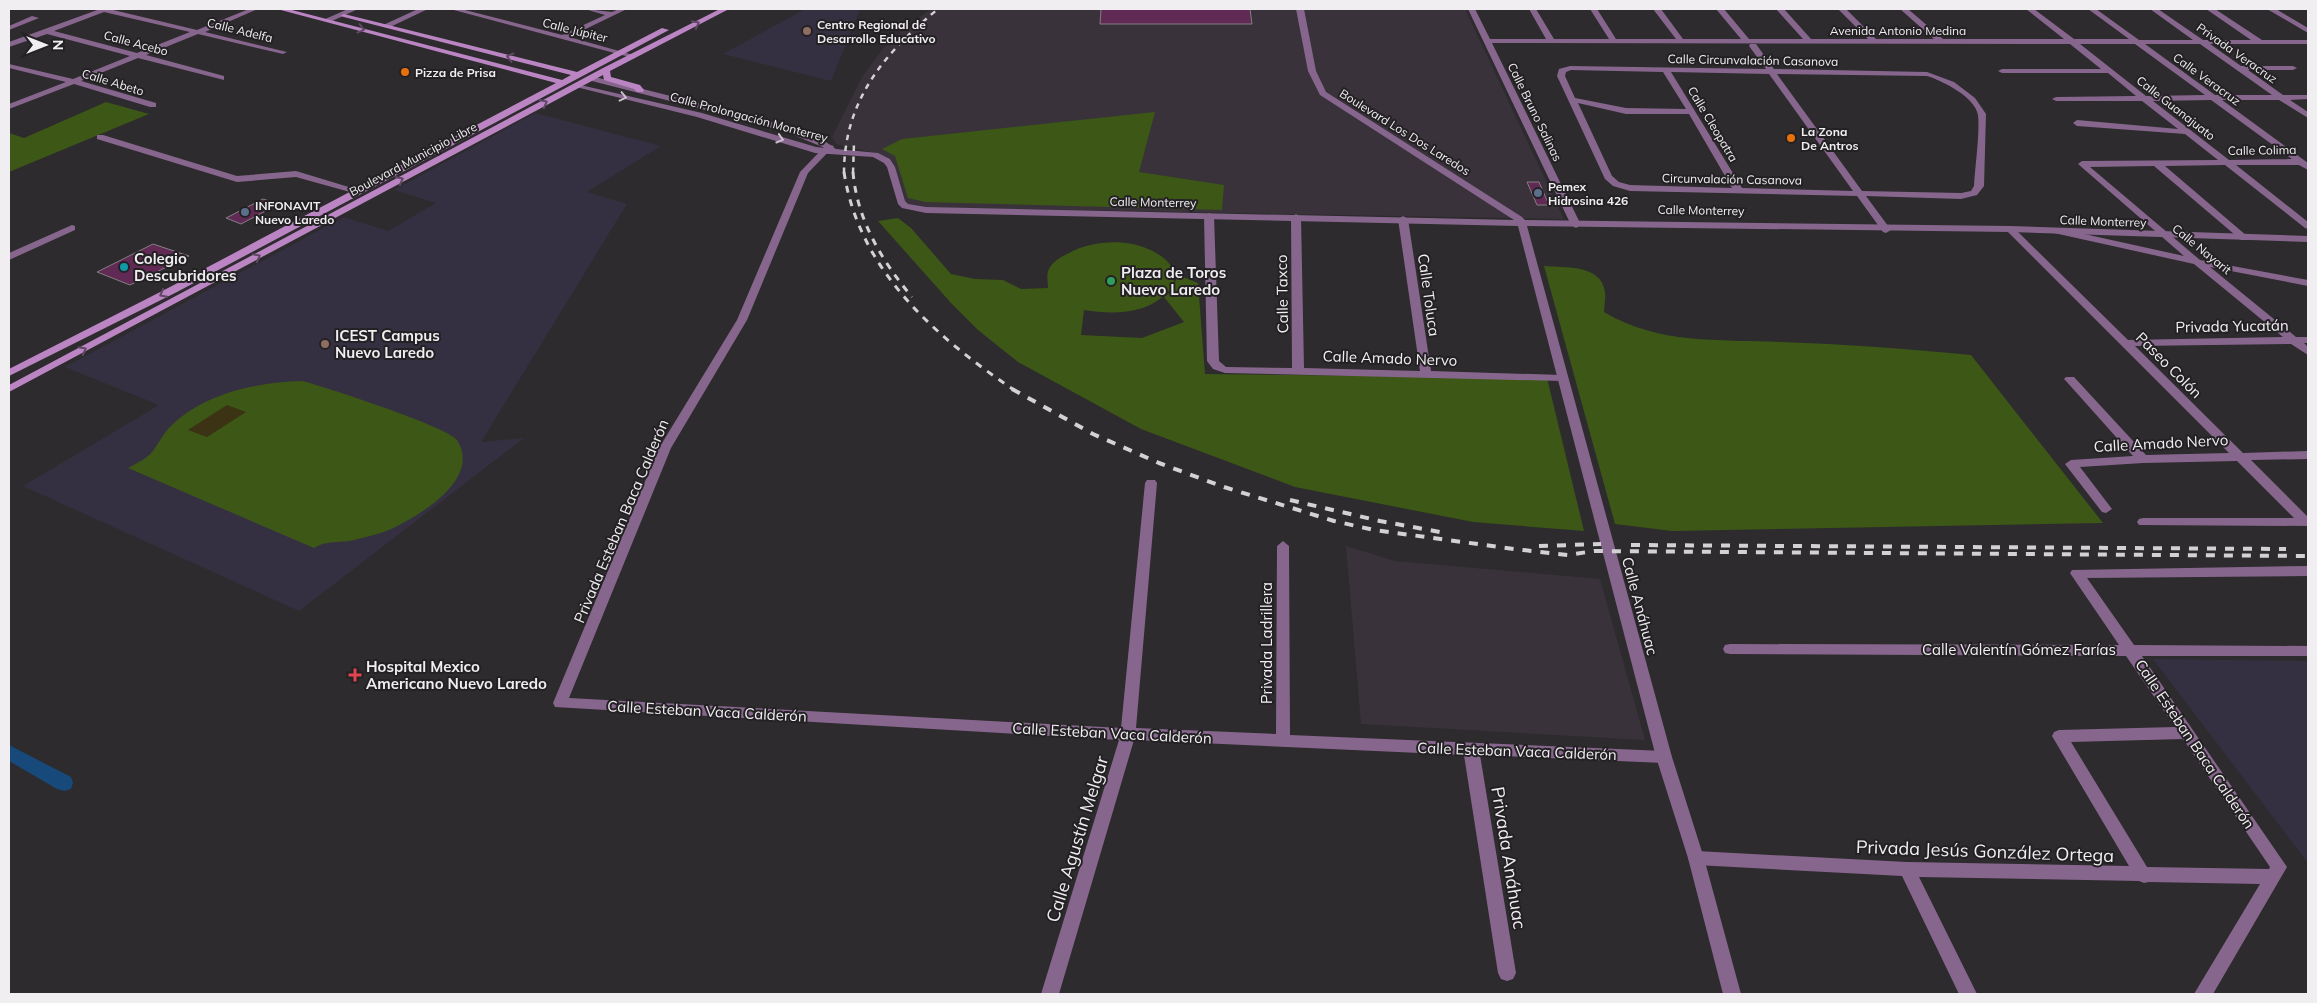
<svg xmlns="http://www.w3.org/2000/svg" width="2317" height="1003" font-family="Mulish,sans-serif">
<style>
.built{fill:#39323a}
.education{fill:#353041}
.green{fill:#3c5716}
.sand{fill:#3b3313}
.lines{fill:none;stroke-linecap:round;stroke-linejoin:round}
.canal{fill:#17497a;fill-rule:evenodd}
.building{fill:#612a55;stroke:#837f82}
.minor{fill:#87668d;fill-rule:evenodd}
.tertiary{fill:#87668d;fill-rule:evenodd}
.secondary{fill:#bb85c4;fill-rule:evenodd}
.rail-far2{stroke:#d3d1d4;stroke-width:2.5;stroke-dasharray:5.5 5.5;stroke-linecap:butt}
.rail-far1{stroke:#d3d1d4;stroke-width:3;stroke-dasharray:7 7;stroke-linecap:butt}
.rail{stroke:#d3d1d4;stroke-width:4;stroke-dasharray:9 9;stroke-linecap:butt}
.oneway{stroke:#604964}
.oneway2{stroke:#cbbecd}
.education-dot{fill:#8d6e63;stroke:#242124;stroke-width:2}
.food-dot{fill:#e8710a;stroke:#242124;stroke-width:2}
.service-dot{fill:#5c6f8a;stroke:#242124;stroke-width:2}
.culture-dot{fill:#0f9aa8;stroke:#242124;stroke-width:2}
.leisure-dot{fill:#2e9e5b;stroke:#242124;stroke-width:2}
.health-dot{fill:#e0444e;stroke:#242124;stroke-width:2}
.labels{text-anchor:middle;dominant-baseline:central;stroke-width:4;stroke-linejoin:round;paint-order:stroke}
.far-poi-label{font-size:12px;font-weight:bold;fill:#f0eef0;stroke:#242124;text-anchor:start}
.far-street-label{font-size:12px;fill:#f0eef0;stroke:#242124}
.poi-label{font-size:15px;font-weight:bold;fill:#f0eef0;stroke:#242124;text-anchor:start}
.street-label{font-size:15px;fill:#f0eef0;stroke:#242124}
.near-street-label{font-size:18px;fill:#f0eef0;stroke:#242124}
</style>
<rect width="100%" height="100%" fill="#2d2b2e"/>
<path class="built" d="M931,9H1465L1564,219L904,207L891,159L879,154L836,144L832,137L862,77L882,50L905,28Z
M1346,546L1395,561L1600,579L1645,740L1361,724Z"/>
<path class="education" d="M805,9H860L831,81L723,54Z
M535,113L661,146L587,192L627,204L481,442L524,438L299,611L23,486L159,405L65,367L344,217L388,231L436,203L394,190Z
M2153,659L2308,661V863Z"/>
<path class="green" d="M106,102L149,114L9,172V133L24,138Z
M1155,112L1139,172L1224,185L1222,210L925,202L908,198L895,156L882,149L902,139Z
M898,218L911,228L951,274L975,279L1003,280L1021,289L1048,288C1048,283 1046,274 1049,269C1053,261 1061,257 1069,253C1087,243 1112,240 1133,244C1160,250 1194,273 1161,298C1140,315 1109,314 1084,310L1081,335L1142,338L1184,322L1164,297L1171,292L1178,275L1198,283L1205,374L1547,378L1584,531L1473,522L1295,487L1141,429L1018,362L978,330L951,303L878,221Z
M1544,266C1566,268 1601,264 1605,292C1606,298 1604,306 1604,312C1659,345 1720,339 1781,342C1845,344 1908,349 1971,355L2103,523L1672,531L1615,524Z
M302,381C323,386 448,427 457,440C482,479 419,516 391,529C380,534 366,537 354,540C341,543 326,540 314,548L128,468C135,464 148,458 153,451C158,444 162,436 168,429C201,394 256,382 302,381Z"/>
<path class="sand" d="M227,405L246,412L207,437L188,430Z"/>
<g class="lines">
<path class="canal" d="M9,745L71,777L73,783L71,789L64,791L57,789L9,761Z"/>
</g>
<path class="building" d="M1101,9H1250L1252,24H1100Z
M1527,182H1539L1549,205H1537Z
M263,199L279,204L241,224L226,218Z
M153,244L189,256L130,285L97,272Z"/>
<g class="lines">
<path class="minor" d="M100,9H109L197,30L249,9H258L205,32L287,52L283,54L198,34L146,55L224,76V80L138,58L81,81L156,103V107H150L74,84L9,109V104L66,82L9,68V64L73,79L130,56L47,34L9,47V42ZM104,12L190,32L137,53L54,31Z
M348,9H358L330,22L323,20Z
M418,9H428L388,28L381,26Z
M450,9H461L562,35L605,15L585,9L612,12L619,9H627L569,37L637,56L633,58Z
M1468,9H1475L1490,39H1546L1529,9H1536L1554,39H1609L1590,9H1597L1616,39H1676L1653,9H1661L1683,39H1741L1716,9H1724L1749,39H1803L1776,9H1784L1811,39H1868L1838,9H1846L1876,39H1934L1900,9H1908L1943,39H2064L2026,9H2034L2074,39H2129L2088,9H2096L2139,40H2193L2150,9H2158L2203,40H2251L2206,9H2215L2262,40H2308V44H2210L2241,66H2293L2297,68L2293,70H2248L2283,95H2308V99L2290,100L2308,112V118L2279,100H2222L2308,163V170L2299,165H2236L2308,222V229L2305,228L2225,165L2165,166L2247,236V240H2241L2154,166L2090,167L2200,260L2308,280V286L2210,267L2296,337H2308V343H2304L2308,347V355L2291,344L2135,346L2243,453L2308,451V459L2251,460L2308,517V526L2139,525L2137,522L2139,519L2143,518H2294L2237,461L2143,463L2080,467L2112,509L2106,513L2102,512L2065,464L2071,460L2133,456L2066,381L2064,379L2066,377H2074L2146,455L2229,453L2007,231V227H2013L2128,340L2283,337L2194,264L2054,233V229L2057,228L2184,256L2078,164L2082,161L2218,160L2185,134L2077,126L2073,123L2077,120L2178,129L2142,101H2056L2052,99L2056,97L2136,96L2108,73H2002L1998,71L2002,69H2101L2070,44L1492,43L1581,225L1576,228L1571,225ZM2080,44H2135L2205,95L2146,96ZM2145,44H2200L2272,95H2215ZM2211,100L2292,159L2229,160L2153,101Z
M2267,9H2276L2308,28V33Z
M32,16L39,18L9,30V26Z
M1750,44H1756L1774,69L1927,72L1954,82L1975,98L1986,114L1984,186L1977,195L1961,199L1866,196L1891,230L1886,233L1883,232L1857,196L1630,191L1613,186L1605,179L1557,76L1559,69L1570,66L1766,69L1749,46ZM1571,70L1663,72L1686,109L1626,108L1575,98L1565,76L1566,72ZM1671,72L1769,74L1853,191L1742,188ZM1777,74L1927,76C1943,81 1975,97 1978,115C1980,133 1975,167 1974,186L1971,191L1961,193L1862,191ZM1578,103L1626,114H1689L1732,188L1630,185L1619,182L1612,176Z
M97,135H103L237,176L296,171L362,191L357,194L296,177L237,182L97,139Z
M827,144L834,146L808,173L747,320L671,448L569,698L1121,728L1145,483L1147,480H1155L1157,483L1136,728L1276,734L1277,546L1283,541L1289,546L1290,735L1664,751L1669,753L1672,757L1669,761L1664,763L1480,755L1516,973L1513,979L1507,981L1501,979L1498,973L1464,755L1134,740L1059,994H1041L1119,740L555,707L553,703L659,448L737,320L800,172Z
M1209,213L1214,216L1219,361L1226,367L1292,368L1291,217L1296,214L1301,217L1304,368L1420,371L1398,219L1403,216L1408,219L1431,371L1562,375L1568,378L1562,381L1225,373L1213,369L1207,361L1204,216Z
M72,225L75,226V230L9,260V253Z
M2308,566V576L2087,578L2134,645L2308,646V656H2142L2287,867L2213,994H2194L2260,884L2149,882L2144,883L2139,881L1919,877L1977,994H1959L1902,876L1696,865L1690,863L1688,858L1690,853L1696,851L1907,862L2129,866L2052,736L2054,732L2059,730L2175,727L2126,656L1730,654L1725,653L1723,649L1725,645L1730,644L2119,645L2072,576L2070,573L2072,570ZM2183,739L2270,867L2269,869L2147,867L2071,742Z"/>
<path class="tertiary" d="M1296,9H1304L1316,71L1326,92L1522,217L1525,220L2010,226L2308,236V242L2010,232L1527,226L1672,757L1704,858L1741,994H1723L1688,858L1656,757L1518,226L926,213L902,208L898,204L887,167L884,163L873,157L815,153L697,117L572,86L576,84L702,113L816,147L825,148L791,134L756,123L588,80V76H591L762,119L823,140L836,149L878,153L890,159L895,167L905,201L908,204L926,207L1514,220L1320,95L1308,71Z"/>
<path class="secondary" d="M277,9H288L562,80L571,75L340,16L344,14L577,72L662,28L669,30L177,292L9,376V369L170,287L556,83Z
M720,9H729L610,71L611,77L640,85L644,90L643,92H637L634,89L604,80L603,75L9,392V385L603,68Z"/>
<path class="rail-far2" d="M844,173C844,101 884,53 938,9
M853,173L854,143"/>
<path class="rail-far1" d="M844,172C859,271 936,337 1014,390
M853,172C857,220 882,261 912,297"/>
<path class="rail" d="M1012,389L1093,434L1159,463L1224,487L1334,521L1374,530L1514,549L1568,555L1594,551L2308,556
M1290,500L1380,521L1440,532
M1631,545L2286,549
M1539,546L1601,544"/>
</g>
<defs><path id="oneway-chevron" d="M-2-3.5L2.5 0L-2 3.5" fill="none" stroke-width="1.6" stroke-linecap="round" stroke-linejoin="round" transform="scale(1.25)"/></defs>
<g class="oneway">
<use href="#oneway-chevron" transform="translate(696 24) rotate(-27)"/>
<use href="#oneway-chevron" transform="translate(361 29) rotate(15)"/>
<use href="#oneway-chevron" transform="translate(510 57) rotate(-166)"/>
<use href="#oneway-chevron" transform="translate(544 103) rotate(-28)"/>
<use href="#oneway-chevron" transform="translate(400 180) rotate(-28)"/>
<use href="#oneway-chevron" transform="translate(257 257) rotate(-28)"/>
<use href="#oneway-chevron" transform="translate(163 294) rotate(152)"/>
<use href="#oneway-chevron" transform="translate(83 350) rotate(-27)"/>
</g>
<g class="oneway2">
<use href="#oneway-chevron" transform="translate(623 97) rotate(13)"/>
<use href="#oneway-chevron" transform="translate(780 139) rotate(17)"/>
</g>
<g class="education-dot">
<circle cx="807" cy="31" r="5"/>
<circle cx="325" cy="344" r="5"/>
</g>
<g class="food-dot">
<circle cx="405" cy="72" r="5"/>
<circle cx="1791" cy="138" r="5"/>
</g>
<g class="service-dot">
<circle cx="1538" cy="193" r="5"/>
<circle cx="245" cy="212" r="5"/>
</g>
<circle class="culture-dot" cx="124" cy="267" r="5"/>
<circle class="leisure-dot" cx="1111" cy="281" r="5"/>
<path class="health-dot" d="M352.5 667.5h5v5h5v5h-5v5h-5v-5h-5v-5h5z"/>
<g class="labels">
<g class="far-poi-label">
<text x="817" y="24">Centro Regional de<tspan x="817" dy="14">Desarrollo Educativo</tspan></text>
<text x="415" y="72">Pizza de Prisa</text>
<text x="1801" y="131">La Zona<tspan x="1801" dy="14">De Antros</tspan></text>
<text x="1548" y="186">Pemex<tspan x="1548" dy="14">Hidrosina 426</tspan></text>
<text x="255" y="205">INFONAVIT<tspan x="255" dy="14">Nuevo Laredo</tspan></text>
</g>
<g class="far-street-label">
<text transform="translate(240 30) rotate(14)">Calle Adelfa</text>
<text transform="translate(575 30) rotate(14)">Calle Júpiter</text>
<text x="1898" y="30">Avenida Antonio Medina</text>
<text transform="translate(136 43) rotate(15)">Calle Acebo</text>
<text transform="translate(2237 53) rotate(35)">Privada Veracruz</text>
<text transform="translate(1753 60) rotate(1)">Calle Circunvalación Casanova</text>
<text transform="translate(2207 79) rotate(36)">Calle Veracruz</text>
<text transform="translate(113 82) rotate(17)">Calle Abeto</text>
<text transform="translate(2176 108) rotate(38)">Calle Guanajuato</text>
<text transform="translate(1535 112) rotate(64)">Calle Bruno Salinas</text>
<text transform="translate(749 117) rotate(15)">Calle Prolongación Monterrey</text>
<text transform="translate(1713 124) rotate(59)">Calle Cleopatra</text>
<text transform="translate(1405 132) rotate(32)">Boulevard Los Dos Laredos</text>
<text transform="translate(2262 150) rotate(-1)">Calle Colima</text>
<text transform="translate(413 159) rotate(-28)">Boulevard Municipio Libre</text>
<text transform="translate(1732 179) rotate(1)">Circunvalación Casanova</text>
<text transform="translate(1153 202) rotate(1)">Calle Monterrey</text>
<text transform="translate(1701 210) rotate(1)">Calle Monterrey</text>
<text transform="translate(2103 221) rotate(2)">Calle Monterrey</text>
<text transform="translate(2202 249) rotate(39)">Calle Nayarit</text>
</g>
<g class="poi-label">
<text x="134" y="258">Colegio<tspan x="134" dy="17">Descubridores</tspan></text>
<text x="1121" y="272">Plaza de Toros<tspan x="1121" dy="17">Nuevo Laredo</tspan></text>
<text x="335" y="335">ICEST Campus<tspan x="335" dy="17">Nuevo Laredo</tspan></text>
<text x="366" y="666">Hospital Mexico<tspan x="366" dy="17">Americano Nuevo Laredo</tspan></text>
</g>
<g class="street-label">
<text transform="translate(1282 294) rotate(-91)">Calle Taxco</text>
<text transform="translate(1429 295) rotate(82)">Calle Toluca</text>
<text transform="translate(2232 326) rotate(-1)">Privada Yucatán</text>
<text transform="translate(1390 358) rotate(2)">Calle Amado Nervo</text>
<text transform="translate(2169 365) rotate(45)">Paseo Colón</text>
<text transform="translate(2161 443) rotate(-3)">Calle Amado Nervo</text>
<text transform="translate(621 521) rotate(-67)">Privada Esteban Baca Calderón</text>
<text transform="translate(1640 606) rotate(75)">Calle Anáhuac</text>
<text transform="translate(1266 643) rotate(-90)">Privada Ladrillera</text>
<text x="2019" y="649">Calle Valentín Gómez Farías</text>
<text transform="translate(707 711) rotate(3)">Calle Esteban Vaca Calderón</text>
<text transform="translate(1112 733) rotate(3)">Calle Esteban Vaca Calderón</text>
<text transform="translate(2195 744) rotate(56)">Calle Esteban Baca Calderón</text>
<text transform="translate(1517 751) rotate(2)">Calle Esteban Vaca Calderón</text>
</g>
<g class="near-street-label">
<text transform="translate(1077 839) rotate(-73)">Calle Agustín Melgar</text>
<text transform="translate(1985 851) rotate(2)">Privada Jesús González Ortega</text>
<text transform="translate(1509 858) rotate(81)">Privada Anáhuac</text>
</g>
</g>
<rect width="2317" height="1003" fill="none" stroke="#f0eef0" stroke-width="20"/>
<g transform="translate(45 45) rotate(90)" stroke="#242124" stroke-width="4" paint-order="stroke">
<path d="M0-4L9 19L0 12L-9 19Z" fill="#f0eef0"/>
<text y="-8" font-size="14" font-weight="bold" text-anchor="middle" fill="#f0eef0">N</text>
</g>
</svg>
